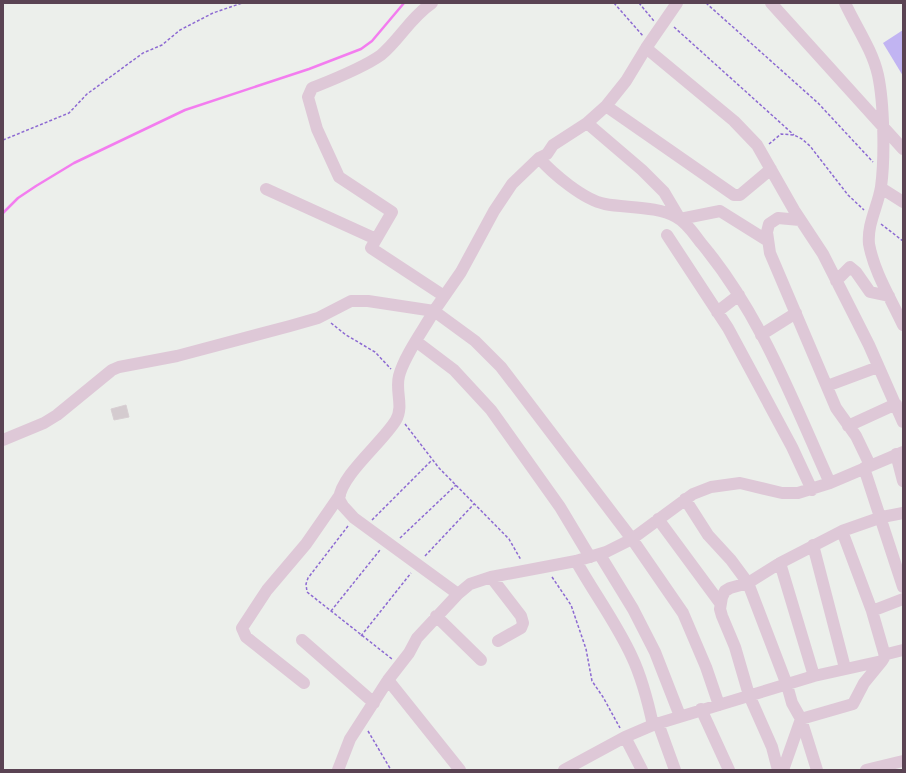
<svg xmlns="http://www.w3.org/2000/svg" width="906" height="773" font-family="'Exo 2',sans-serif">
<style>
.green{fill:#c1b4f2}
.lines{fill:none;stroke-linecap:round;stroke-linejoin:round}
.stream{stroke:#f37def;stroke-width:2.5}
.building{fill:#d4cbcf;stroke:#d8cfd3}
.path{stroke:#8d6ad2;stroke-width:1.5;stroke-dasharray:3 2;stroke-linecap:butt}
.minor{stroke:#dec8d7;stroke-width:12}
</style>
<rect width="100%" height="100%" fill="#ecefeb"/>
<path class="green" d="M903,30V76L883,43Z"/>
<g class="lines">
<path class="stream" d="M3,213L18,198L36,186L74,163L185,110L309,69L361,49L372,41L404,3"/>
</g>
<path class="building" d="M126,405L129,417L114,420L111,409Z"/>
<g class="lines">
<path class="path" d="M614,3L643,36
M639,3L654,21
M706,3L818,103L873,162
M674,27L794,135
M3,140L69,113L87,94L143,53L162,45L180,30L213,13L242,3
M769,144L781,134L794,135L802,139L810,146L848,195L864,210
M881,224L903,241
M331,323L346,335L375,352L391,369
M405,424L439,468L509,539L521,560
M372,520L432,460
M348,526L308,578L306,584L307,592L392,659
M400,538L456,485
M425,556L474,504
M552,577L571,605L586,649L592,681L603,697L620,728
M331,611L380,550
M361,636L411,573
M368,731L391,770"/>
<path class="minor" d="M432,3C410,18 400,39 381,55C363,68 332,80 312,88L308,97L317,129L339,177L392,212L371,248L444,296
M771,3L903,149
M845,3C856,27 872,49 878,75C884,103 885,158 881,187C878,206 867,224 869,244C874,272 891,299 903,325
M646,48L734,121L757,145L794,210L823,254L869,345L903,422
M606,106L734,195H740L771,169
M587,123L642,170L664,192L680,219L720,211L768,241
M539,158C553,174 584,200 605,204C626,208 658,206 676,217C686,222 694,234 701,243C760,313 793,401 830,483
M881,188L903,202
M266,189L376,239
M800,220L778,218L769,224L767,232L770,253L836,408L856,436L870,465
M667,235L728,328L792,447L812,490
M836,281L850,267L856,272L870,292L889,296
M717,312L739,295
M761,335L796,313
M417,342L454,370L491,410L560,507L590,557
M827,386L878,367
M848,426L896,404
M3,440L44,423L57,415L112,370L119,367L177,356L290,326L318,318L351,301H368L434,311L461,272L494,211L512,184L539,158L547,154L553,145L587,123L606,106L626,81L646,48L677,3
M896,454L903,481
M864,468L903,587
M685,499L708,535L731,560L748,583L787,685L792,703L801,719L817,770
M658,519L720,603
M813,545L845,668
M600,555L633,609L655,652L680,716
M576,561C594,593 617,624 632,657C642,678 648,702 653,725
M780,563L814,676
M491,577L521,616L523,623L521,628L498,641
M872,611L903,599
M436,616L481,660
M302,640L374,703
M885,656L887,654L903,650
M388,680L460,770
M304,683L246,637L242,628L267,590L306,544L340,495
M719,705L706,667L683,613L632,539L501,367L475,341L434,311C424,329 404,356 399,376C395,391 404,406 396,420C383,442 341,475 339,499L343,506L354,518L458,594L470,584L491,577L576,561L606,552L632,539L693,494L711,487L740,483L782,493H798L830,483L903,452
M701,709L729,770
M658,723L675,770
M625,737L642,770
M338,770L350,739L388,680L409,653L417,638L458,594
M564,770L625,737L653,725L814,676L882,661L885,656L872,611L842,531
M778,770L772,747L749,695L735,647L722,616L720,609L722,597L725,591L730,588L748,583L780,563L842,531L882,517L903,513
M783,770L801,719L853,704L864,683L882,661
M866,770L903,761"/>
</g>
<rect width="906" height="773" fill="none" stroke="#5a4353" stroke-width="8"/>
</svg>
